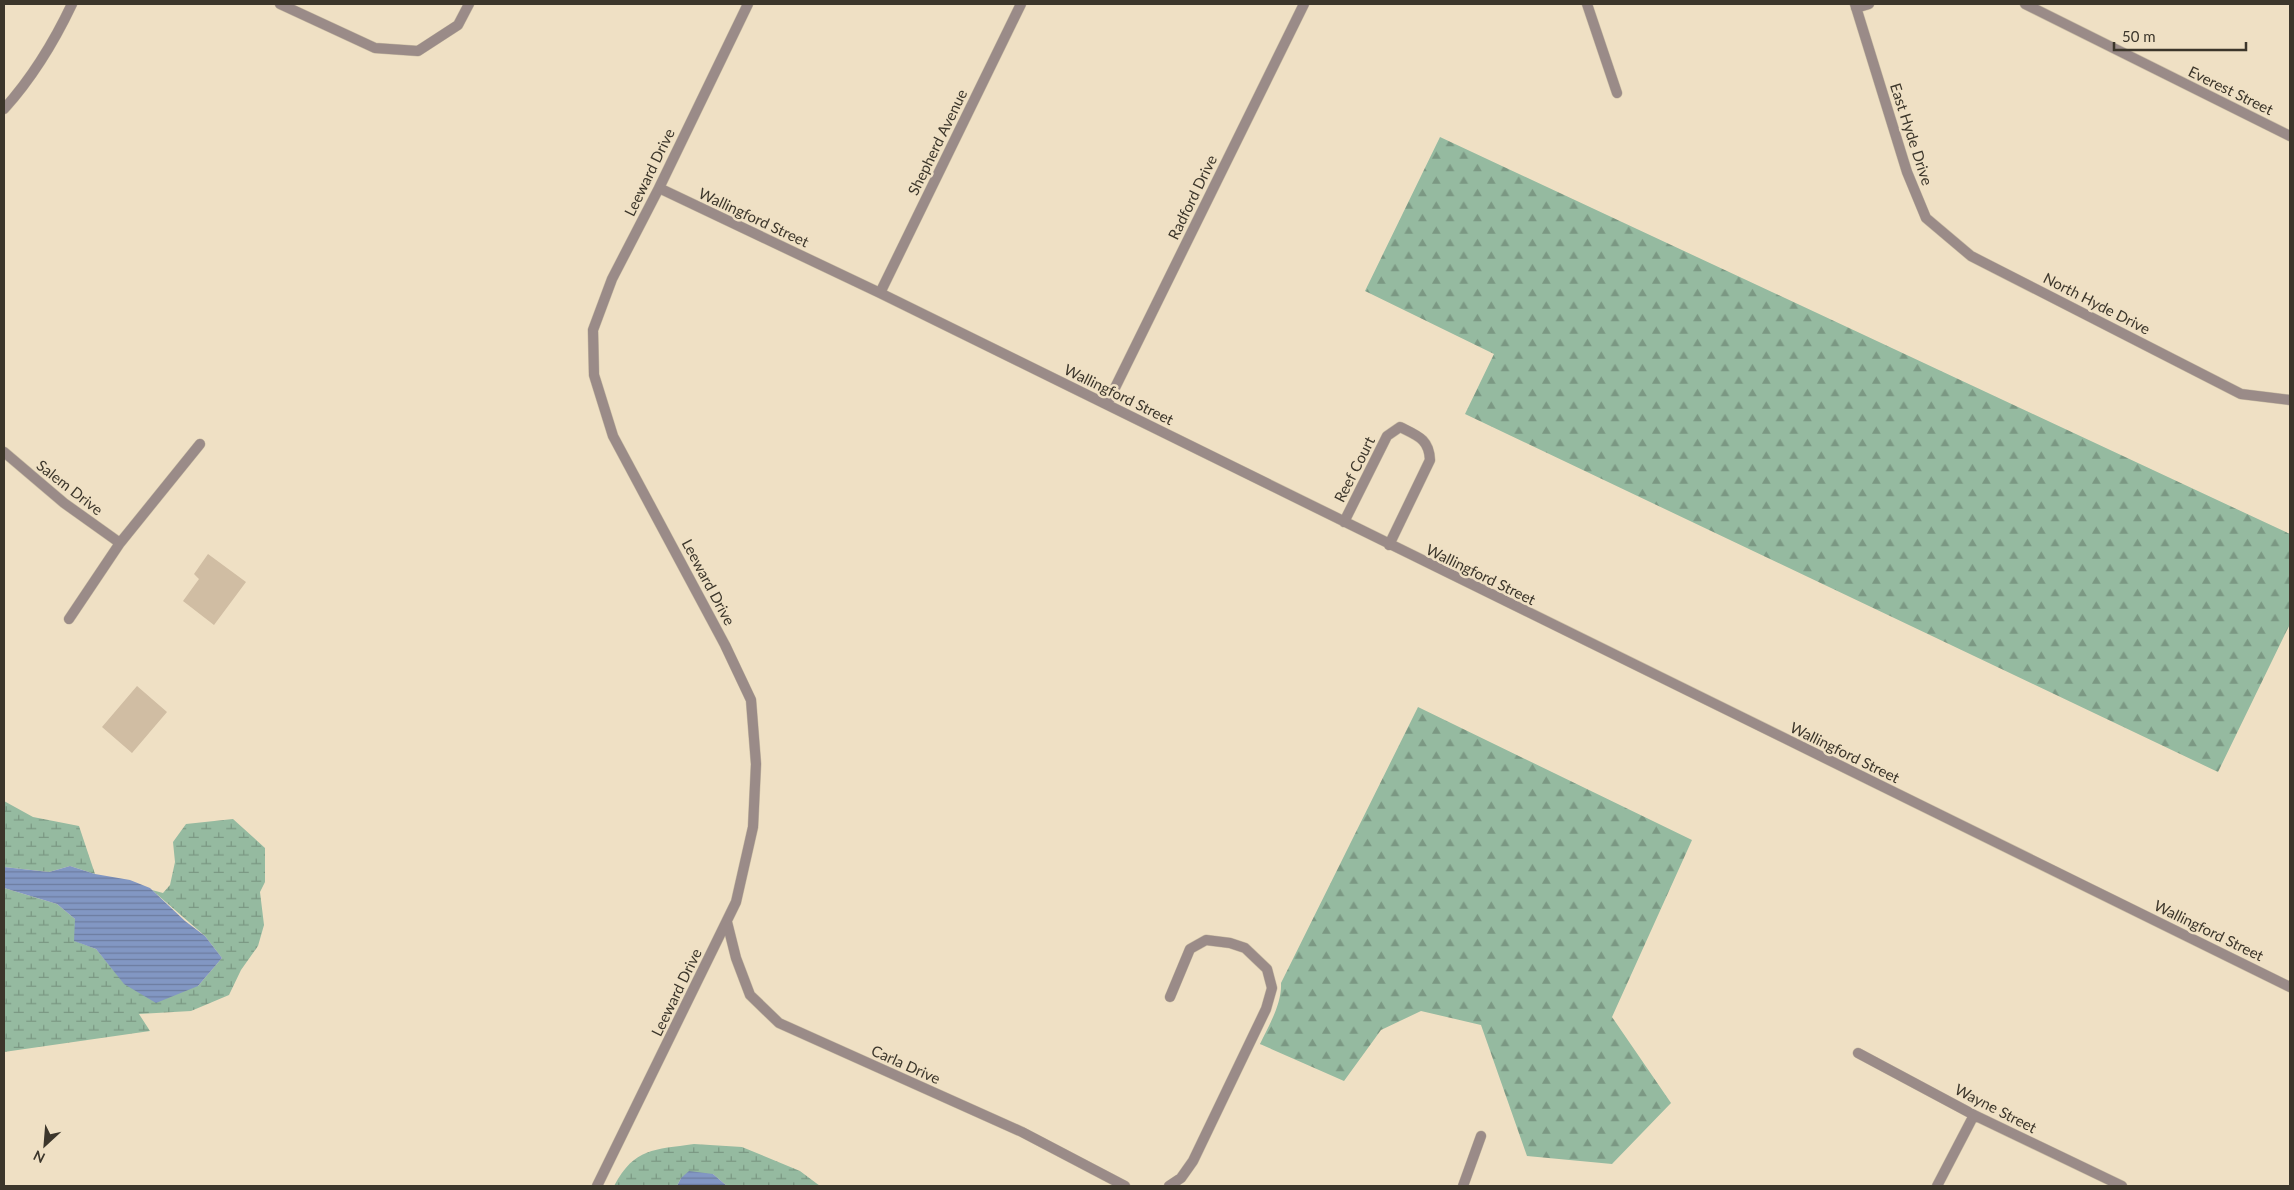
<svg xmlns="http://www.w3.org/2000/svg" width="2294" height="1190" font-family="Lato,sans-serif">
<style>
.forest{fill:url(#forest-firs)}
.wetland{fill:url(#wetland-marsh)}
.water{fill:url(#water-rules)}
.building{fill:#d0bda3}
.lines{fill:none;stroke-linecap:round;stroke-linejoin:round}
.minor-casing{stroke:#cbbea5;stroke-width:11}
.minor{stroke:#9a8b88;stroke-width:10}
.labels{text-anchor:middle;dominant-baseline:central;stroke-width:5;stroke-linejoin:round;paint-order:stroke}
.street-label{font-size:15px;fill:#3c362b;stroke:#efe0c4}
</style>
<defs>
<pattern id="forest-firs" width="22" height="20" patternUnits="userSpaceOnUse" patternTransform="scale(1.25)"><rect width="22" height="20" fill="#95baa0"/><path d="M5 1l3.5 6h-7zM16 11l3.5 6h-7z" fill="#7b9883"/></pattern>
<pattern id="wetland-marsh" width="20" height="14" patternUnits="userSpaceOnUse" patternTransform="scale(1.25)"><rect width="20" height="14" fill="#95baa0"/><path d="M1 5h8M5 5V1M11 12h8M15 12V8" fill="none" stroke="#7b9883"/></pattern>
<pattern id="water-rules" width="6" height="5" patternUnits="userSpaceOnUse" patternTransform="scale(1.25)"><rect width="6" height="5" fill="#8297c3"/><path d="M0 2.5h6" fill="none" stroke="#6c7c9f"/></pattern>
</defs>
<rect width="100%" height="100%" fill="#efe0c4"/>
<path class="forest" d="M1440,137L2290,534V624L2218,772L1465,414L1494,354L1365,291Z
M1418,707L1692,840L1612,1017L1671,1103L1612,1164L1527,1156L1481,1025L1421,1011L1381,1030L1344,1081L1260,1044C1269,1025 1282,1004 1281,983Z"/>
<path class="wetland" d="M4,801L33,817L79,826L95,874L70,866L49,872L4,867Z
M233,819L265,848V882L260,892L264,925L258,946L241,970L229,995L191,1011L139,1014L150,1031L4,1052V888L57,904L75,919V941L96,949L124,983L198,986L222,958L205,936L152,890L163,893L170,885L175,862L173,842L186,824Z
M694,1144L742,1147L800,1171L820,1186H727L713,1174L681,1178L677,1186H614C635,1147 654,1150 694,1144Z"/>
<path class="water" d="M70,866L95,874L130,880L150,888L185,921L205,936L222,958L198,986L156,1003L124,984L96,949L74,941L75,919L57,904L4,888V867L49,872Z
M689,1171L713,1174L727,1186H677L681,1178Z"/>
<path class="building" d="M208,554L246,582L214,625L183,601L199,579L194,574Z
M137,686L167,712L132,753L102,727Z"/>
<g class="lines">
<g class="minor-casing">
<path id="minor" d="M280,4L375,48L418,51L458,25L469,4
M1587,4L1617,93
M1855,4L1907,172L1926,218L1971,256L2241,394L2290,400
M2025,4L2290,136
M1856,8L1869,4
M4,109C32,78 54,42 72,4
M659,188L880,293L2290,987
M880,293L1021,4
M1107,404L1304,4
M4,452L64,503L120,543
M1344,522L1387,436L1400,427C1418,436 1429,439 1430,460L1389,545
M69,619L120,543L200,444
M727,922L736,958L750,995L779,1023L1022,1132L1125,1186
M1858,1053L1974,1115L2122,1186
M597,1186L736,902L753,827L756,764L751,700L725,645L613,436L594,375L593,330L612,279L659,188L748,4
M1169,1186L1181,1178L1193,1161L1266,1009L1272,988L1267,969L1245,948L1230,943L1206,940L1190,949L1170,997
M1463,1186L1481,1136
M1937,1186L1974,1115"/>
</g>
<use href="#minor" class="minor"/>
</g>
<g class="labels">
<g class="street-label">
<text transform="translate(2231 90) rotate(26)">Everest Street</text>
<text transform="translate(1912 134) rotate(72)">East Hyde Drive</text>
<text transform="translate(937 142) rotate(-64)">Shepherd Avenue</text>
<text transform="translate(649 172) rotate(-64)">Leeward Drive</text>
<text transform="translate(1192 197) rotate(-64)">Radford Drive</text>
<text transform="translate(754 217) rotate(25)">Wallingford Street</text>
<text transform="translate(2097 303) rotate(27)">North Hyde Drive</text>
<text transform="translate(1119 394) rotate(26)">Wallingford Street</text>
<text transform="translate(1354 469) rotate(-63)">Reef Court</text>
<text transform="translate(70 487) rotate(38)">Salem Drive</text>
<text transform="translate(1481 574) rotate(26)">Wallingford Street</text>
<text transform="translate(709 582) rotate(62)">Leeward Drive</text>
<text transform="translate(1845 752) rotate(26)">Wallingford Street</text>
<text transform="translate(2209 930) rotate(26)">Wallingford Street</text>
<text transform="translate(676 992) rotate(-64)">Leeward Drive</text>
<text transform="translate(906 1064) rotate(24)">Carla Drive</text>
<text transform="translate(1996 1108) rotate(27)">Wayne Street</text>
</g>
</g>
<rect width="2294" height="1190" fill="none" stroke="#3c362b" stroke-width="10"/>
<g transform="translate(45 1145) rotate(206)" stroke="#efe0c4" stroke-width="4" paint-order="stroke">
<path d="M0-4L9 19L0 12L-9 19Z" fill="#3c362b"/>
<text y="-8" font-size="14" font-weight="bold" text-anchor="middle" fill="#3c362b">N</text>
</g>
<path d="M2114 42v8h132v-8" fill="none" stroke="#3c362b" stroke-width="2.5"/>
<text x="2122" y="42" font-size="15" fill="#3c362b" stroke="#efe0c4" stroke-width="4" paint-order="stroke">50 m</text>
</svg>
